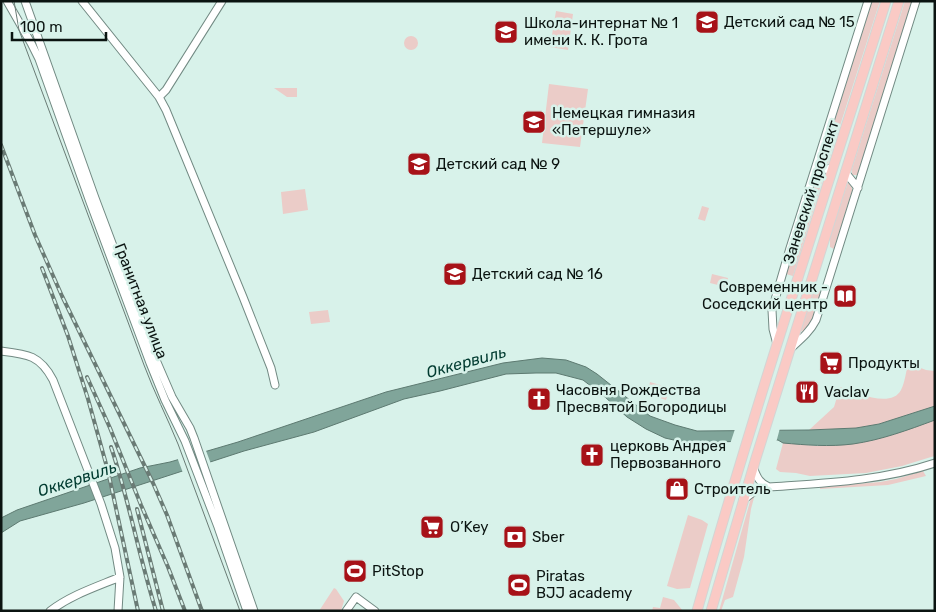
<svg xmlns="http://www.w3.org/2000/svg" width="936" height="612" font-family="Rubik,sans-serif">
<style>
.green{fill:#ebccc8}
.water{fill:#80a59a;stroke:#5d7a71}
.pier{fill:#d8f2ea}
.lines{fill:none;stroke-linecap:round;stroke-linejoin:round}
.minor-casing{stroke:#728a83;stroke-width:9}
.major-casing{stroke:#d3d5d4;stroke-width:11}
.minor{stroke:#fff;stroke-width:7}
.major{stroke:#facac5;stroke-width:9}
.tram{stroke:#6a7b75;stroke-width:1}
.rail-casing{stroke:#6a7b75;stroke-width:4}
.rail{stroke:#d8f2ea;stroke-width:2;stroke-dasharray:5.5;stroke-linecap:butt}
.labels{text-anchor:middle;dominant-baseline:central;stroke-width:5;stroke-linejoin:round;paint-order:stroke}
.poi-label{font-size:15px;fill:#0b1411;stroke:#d8f2ea;text-anchor:start}
.street-label{font-size:15px;fill:#0b1411;stroke:#d8f2ea}
.water-label{font-size:16px;font-style:italic;fill:#013b30;stroke:#d8f2ea}
</style>
<rect width="100%" height="100%" fill="#d8f2ea"/>
<path class="green" d="M872,1H880L828,163L827,165L824,166L821,164Z
M905,1H913L858,173L857,175H853L852,173V169Z
M556,11L573,14L568,50L550,47Z
M404 43a7 7 0 1 1 14 0a7 7 0 1 1-14 0Z
M549,84L588,89L580,147L542,143Z
M274,88H297V97H287Z
M823,174L824,175L793,276L786,274L815,185L820,177Z
M848,182L852,188V191L834,249L830,247V237Z
M305,189L308,210L283,214L281,192Z
M702,206L709,208L705,221L698,219Z
M712,274L728,278L726,287L710,283Z
M814,290L821,292L810,325L802,332L801,330Z
M328,310L330,322L311,324L309,312Z
M908,363L926,370L935,371V406L879,424L856,428L809,430L834,407L840,387C855,392 891,409 901,390C905,382 906,372 908,363Z
M650,382L670,388L666,400L647,394Z
M935,420V456L931,457L902,466L866,473L810,476L796,473L780,472L776,469L783,443L819,446L898,433Z
M923,471L926,476L888,485L820,489V487L880,482L896,479Z
M755,494L751,509L744,557L733,597L725,600L721,611H719L751,498Z
M688,515L702,520L708,524L690,588L677,589L667,586Z
M334,588L336,589L344,601L341,611H319Z
M663,597L674,600L683,611H652L653,607L660,608Z"/>
<path class="water" d="M542,358L566,360L586,367L597,374L650,416L675,425L697,431L809,430L856,428L879,424L935,406V420C908,430 881,440 853,444C829,447 806,445 783,443L778,440L687,443L665,438L646,429L627,417L605,397L583,380L556,373H536L506,374L440,391L404,399L314,432L244,451L84,503L20,521L1,533V518L17,510L140,468L170,462L238,442L386,392L503,363Z"/>
<path class="pier" d="M780,428L776,443L730,444L735,429Z
M205,448L211,464L183,473L177,457Z"/>
<g class="lines">
<g class="minor-casing">
<path id="minor" d="M7,1L31,43L39,59L90,202L150,363L165,400L185,441L218,527L247,611
M25,1L95,198L156,360L172,397L190,428L194,438L254,611
M82,1L159,97L166,110L243,297L271,368L275,385
M159,97L166,90L222,1
M815,171L833,168
M845,172L858,188
M777,344L773,329L772,310L790,248L868,1
M790,349C800,340 810,332 816,320L916,1
M1,351C27,354 40,355 53,380L101,504L115,548L120,577L118,611
M753,467C757,477 759,483 769,487
M743,500L755,491L769,487C825,483 881,481 935,463
M50,611C71,595 96,587 120,577
M346,611L356,597L375,611"/>
</g>
<g class="major-casing">
<path id="major" d="M697,611C755,406 822,204 886,1
M711,611L756,458L899,1"/>
</g>
<use href="#minor" class="minor"/>
<use href="#major" class="major"/>
<path class="tram" d="M14,1L19,30L144,365C154,392 167,417 178,444L240,611"/>
<g class="rail-casing">
<path id="rail" d="M1,145L35,235L62,296L153,483L167,515L202,611
M42,268L68,336L88,399L108,471L138,611
M87,377L110,428L141,505L168,567L185,611
M111,447C129,500 139,557 156,611
M137,509L163,611"/>
</g>
<use href="#rail" class="rail"/>
</g>
<defs>
<g id="school-square" transform="scale(1.25)"><rect x="-9" y="-9" width="18" height="18" rx="4" fill="#a71218" stroke="#d8f2ea"/><path d="M0-5L7-2L0 1L-7-2ZM-4 1L0 2.5L4 1V4Q0 6-4 4Z" fill="#fff"/></g>
<g id="library-square" transform="scale(1.25)"><rect x="-9" y="-9" width="18" height="18" rx="4" fill="#a71218" stroke="#d8f2ea"/><path d="M-6-4Q-3-5.5-.7-3.5V5Q-3 3-6 4ZM6-4Q3-5.5 .7-3.5V5Q3 3 6 4Z" fill="#fff"/></g>
<g id="supermarket-square" transform="scale(1.25)"><rect x="-9" y="-9" width="18" height="18" rx="4" fill="#a71218" stroke="#d8f2ea"/><path d="M-6-5.5h2.5l.6 2H6L4.5 2H-2.5L-4.4-4H-6ZM-1.5 3.2a1.3 1.3 0 1 0 .1 0ZM3 3.2a1.3 1.3 0 1 0 .1 0Z" fill="#fff"/></g>
<g id="restaurant-square" transform="scale(1.25)"><rect x="-9" y="-9" width="18" height="18" rx="4" fill="#a71218" stroke="#d8f2ea"/><path d="M-5-6h1v4h1v-4h1v4h1v-4h1v5L-1.5 .5V6h-2V.5L-5-1ZM5-6V6H3V1.5H1.5Q1.5-4 5-6Z" fill="#fff"/></g>
<g id="church-square" transform="scale(1.25)"><rect x="-9" y="-9" width="18" height="18" rx="4" fill="#a71218" stroke="#d8f2ea"/><path d="M-1.2-6h2.4v3.5h3.3v2.4h-3.3V6h-2.4V-.1h-3.3v-2.4h3.3Z" fill="#fff"/></g>
<g id="shop-square" transform="scale(1.25)"><rect x="-9" y="-9" width="18" height="18" rx="4" fill="#a71218" stroke="#d8f2ea"/><path d="M-5-2.5h2.3a2.7 3.5 0 0 1 5.4 0H5L5.5 6h-11ZM-1.5-2.5h3a1.5 2.3 0 0 0-3 0Z" fill="#fff"/></g>
<g id="bank-square" transform="scale(1.25)"><rect x="-9" y="-9" width="18" height="18" rx="4" fill="#a71218" stroke="#d8f2ea"/><path d="M-6-4H6V4H-6ZM0-2.3a2.3 2.3 0 1 0 0 4.6a2.3 2.3 0 1 0 0-4.6Z" fill="#fff"/></g>
<g id="stadium-square" transform="scale(1.25)"><rect x="-9" y="-9" width="18" height="18" rx="4" fill="#a71218" stroke="#d8f2ea"/><path d="M0-5a6.5 5 0 1 0 0 10a6.5 5 0 1 0 0-10ZM-3.5-1.8h7v3.6h-7Z" fill="#fff"/></g>
</defs>
<g fill-rule="evenodd">
<use href="#school-square" x="707" y="22"/>
<use href="#school-square" x="506" y="32"/>
<use href="#school-square" x="534" y="122"/>
<use href="#school-square" x="419" y="164"/>
<use href="#school-square" x="455" y="274"/>
<use href="#library-square" x="845" y="296"/>
<use href="#supermarket-square" x="831" y="363"/>
<use href="#restaurant-square" x="807" y="392"/>
<use href="#church-square" x="539" y="399"/>
<use href="#church-square" x="592" y="455"/>
<use href="#shop-square" x="677" y="489"/>
<use href="#supermarket-square" x="432" y="527"/>
<use href="#bank-square" x="515" y="537"/>
<use href="#stadium-square" x="355" y="571"/>
<use href="#stadium-square" x="519" y="585"/>
</g>
<g class="labels">
<g class="poi-label">
<text x="724" y="22">Детский сад № 15</text>
<text x="524" y="23">Школа-интернат № 1<tspan x="524" dy="17">имени К. К. Грота</tspan></text>
<text x="552" y="113">Немецкая гимназия<tspan x="552" dy="17">«Петершуле»</tspan></text>
<text x="436" y="164">Детский сад № 9</text>
<text x="472" y="274">Детский сад № 16</text>
<text x="828" y="287" text-anchor="end">Современник -<tspan x="828" dy="17">Соседский центр</tspan></text>
<text x="848" y="363">Продукты</text>
<text x="556" y="390">Часовня Рождества<tspan x="556" dy="17">Пресвятой Богородицы</tspan></text>
<text x="824" y="392">Vaclav</text>
<text x="610" y="446">церковь Андрея<tspan x="610" dy="17">Первозванного</tspan></text>
<text x="694" y="489">Строитель</text>
<text x="450" y="527">O’Key</text>
<text x="532" y="537">Sber</text>
<text x="372" y="571">PitStop</text>
<text x="536" y="576">Piratas<tspan x="536" dy="17">BJJ academy</tspan></text>
</g>
<g class="street-label">
<text transform="translate(811 192) rotate(-72)">Заневский проспект</text>
<text transform="translate(141 301) rotate(69)">Гранитная улица</text>
</g>
<g class="water-label">
<text transform="translate(466 362) rotate(-15)">Оккервиль</text>
<text transform="translate(77 479) rotate(-18)">Оккервиль</text>
</g>
</g>
<rect width="936" height="612" fill="none" stroke="#0b1411" stroke-width="5"/>
<path d="M12 32v8h94v-8" fill="none" stroke="#0b1411" stroke-width="2.5"/>
<text x="20" y="32" font-size="15" fill="#0b1411" stroke="#d8f2ea" stroke-width="4" paint-order="stroke">100 m</text>
</svg>
